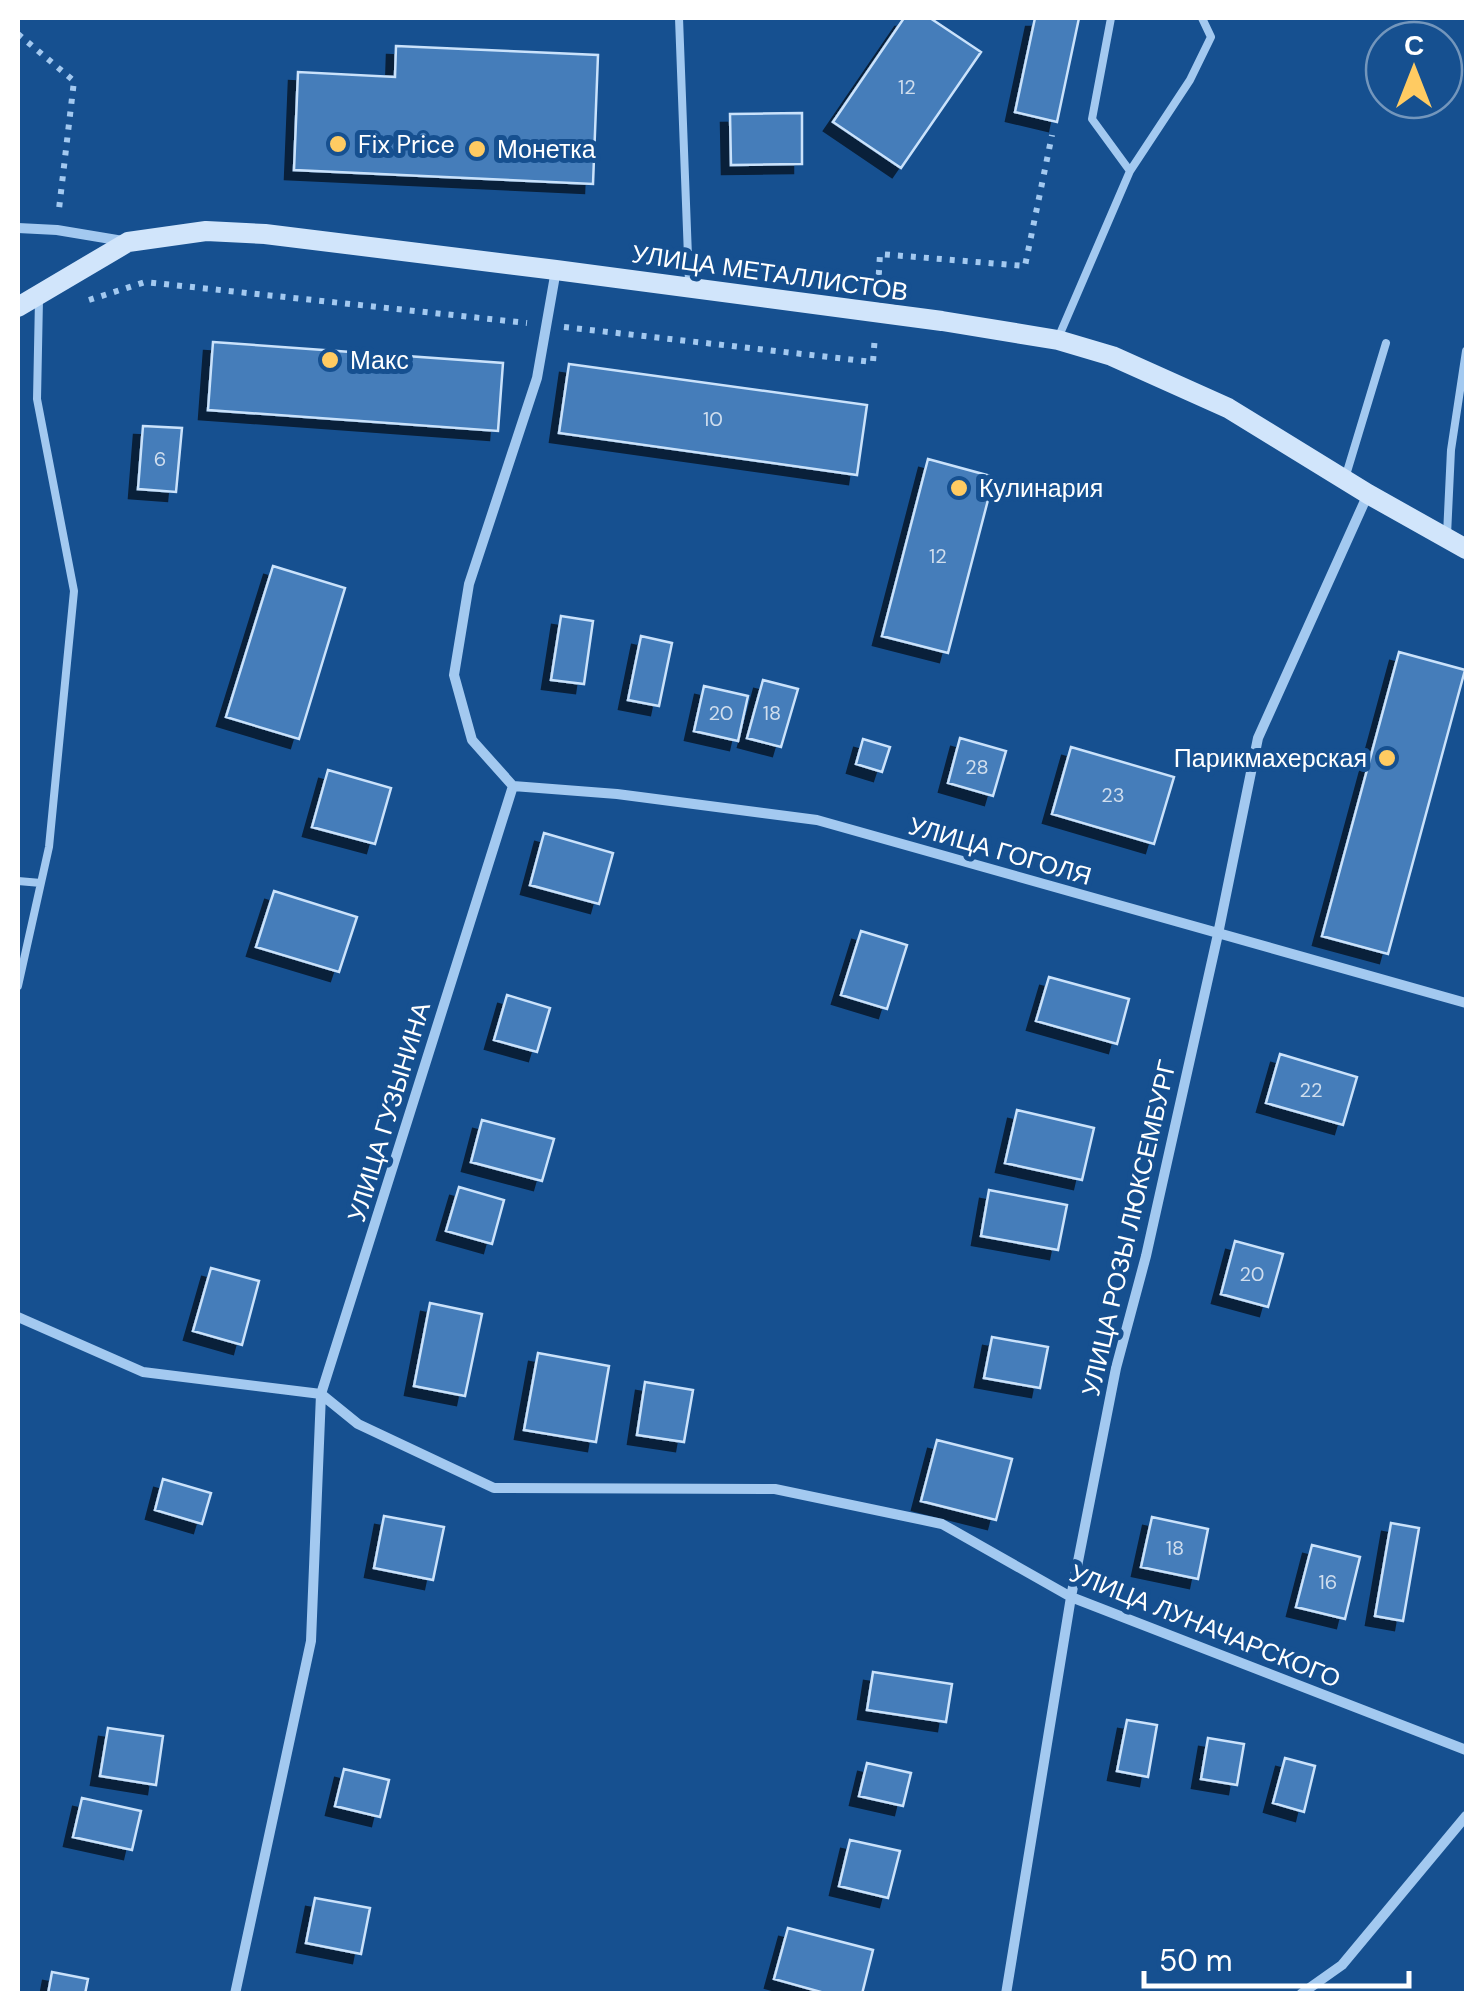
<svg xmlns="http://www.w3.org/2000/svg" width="1484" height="2011" font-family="'DM Sans',sans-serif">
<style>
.building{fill:#447dba;stroke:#cae2fb;stroke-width:2.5;filter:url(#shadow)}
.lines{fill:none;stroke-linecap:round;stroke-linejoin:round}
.path{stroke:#a3c9f0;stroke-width:6;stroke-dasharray:5 8;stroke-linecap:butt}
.service{stroke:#a3c9f0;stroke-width:8}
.minor{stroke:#a3c9f0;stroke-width:10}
.secondary{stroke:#d1e5fb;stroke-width:20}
.poi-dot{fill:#ffcb62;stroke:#165090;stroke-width:4}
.labels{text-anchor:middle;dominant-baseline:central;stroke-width:10;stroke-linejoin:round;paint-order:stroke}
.number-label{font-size:20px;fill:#d0deee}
.poi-label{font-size:25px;fill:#fff;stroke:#165090;text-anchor:start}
.street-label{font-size:25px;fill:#fff;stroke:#165090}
</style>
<defs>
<filter id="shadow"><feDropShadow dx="-9" dy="9" stdDeviation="0" flood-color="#0009"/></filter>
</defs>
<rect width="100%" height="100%" fill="#165090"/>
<path class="building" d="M904,18H930L981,52L901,168L833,122Z
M1035,18H1079L1057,122L1015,112Z
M396,46L598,55L593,184L294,170L298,72L395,77Z
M802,113V164L731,165L730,114Z
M213,342L503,363L498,431L208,410Z
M569,364L867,405L857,475L559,433Z
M143,426L182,428L176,492L138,489Z
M928,459L994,477L948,653L882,636Z
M273,566L345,588L299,739L226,717Z
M561,616L593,621L584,684L551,680Z
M641,636L672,643L659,706L628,700Z
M1399,652L1465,670L1388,954L1322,936Z
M763,680L798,689L781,747L747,738Z
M704,686L748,696L738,741L694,731Z
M960,738L1006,751L993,796L948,783Z
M863,739L890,747L882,772L856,764Z
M1071,747L1174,777L1154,844L1052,814Z
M328,770L391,788L375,844L312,827Z
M544,833L613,853L599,904L530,885Z
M274,891L357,917L339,972L256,947Z
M861,931L907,945L887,1009L841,995Z
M1049,977L1129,999L1117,1044L1036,1021Z
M507,995L550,1008L537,1052L494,1040Z
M1280,1054L1357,1077L1343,1125L1266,1103Z
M1017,1110L1094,1128L1082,1180L1005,1163Z
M482,1120L554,1139L542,1181L471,1162Z
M459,1187L504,1200L492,1244L446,1231Z
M989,1190L1067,1205L1058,1250L981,1236Z
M1235,1241L1283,1254L1268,1307L1221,1294Z
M211,1268L259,1281L242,1345L193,1331Z
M430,1303L482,1314L465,1396L414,1386Z
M992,1337L1048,1347L1040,1388L984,1378Z
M538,1353L609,1366L596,1442L524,1430Z
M645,1382L693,1390L684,1442L637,1435Z
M937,1440L1012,1459L996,1520L921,1501Z
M163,1479L211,1493L202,1524L155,1510Z
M384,1516L444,1527L433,1580L374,1568Z
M1152,1517L1208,1529L1198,1579L1141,1567Z
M1391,1523L1419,1528L1403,1621L1375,1616Z
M1312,1545L1360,1557L1345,1619L1296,1607Z
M873,1672L952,1684L946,1722L867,1710Z
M1127,1720L1157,1725L1148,1777L1117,1771Z
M108,1728L163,1736L156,1785L100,1776Z
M1208,1738L1244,1744L1237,1785L1201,1779Z
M1285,1758L1315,1766L1304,1812L1273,1803Z
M867,1763L911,1773L903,1806L859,1796Z
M344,1769L389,1780L380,1817L335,1806Z
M82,1798L141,1811L132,1850L73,1837Z
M850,1840L900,1851L888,1898L839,1886Z
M315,1898L370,1908L361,1954L306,1943Z
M788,1928L873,1950L862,1994H828L774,1979Z
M52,1972L88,1979L85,1994H48Z"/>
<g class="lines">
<path class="path" d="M18,34L74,81L59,209
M878,288L880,254L1025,266L1052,135
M89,300L145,282L527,323
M564,327L873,362L875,335"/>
<path class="service" d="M679,18L689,283
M1111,18L1092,119L1130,171
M1059,336L1130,171L1190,80L1211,37L1202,18
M1346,475L1386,343
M1447,535L1451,450L1466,351
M18,881L41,883
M18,986L49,847L74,591L37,399L39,299"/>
<path class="minor" d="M18,228L57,230L123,241
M513,786L617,794L817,820L1466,1003
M18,1317L143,1372L321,1394L358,1424L494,1488L775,1489L942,1524L1071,1597L1466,1750
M235,1994L311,1641L321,1394L513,786L472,740L454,675L469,584L537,378L556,270
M1006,1994L1071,1597L1116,1368L1146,1256L1218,934L1258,738L1368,494
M1301,1994L1342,1965L1466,1816"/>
<path class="secondary" d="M18,307L128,242L206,231L265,234L556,270L942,321L1058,340L1112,356L1228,408L1368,494L1466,549"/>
</g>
<g class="poi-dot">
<circle cx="338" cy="144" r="10"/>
<circle cx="477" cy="149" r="10"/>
<circle cx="330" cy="360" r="10"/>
<circle cx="959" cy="488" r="10"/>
<circle cx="1387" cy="758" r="10"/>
</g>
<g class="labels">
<g class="number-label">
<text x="907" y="87">12</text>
<text x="713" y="419">10</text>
<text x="160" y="459">6</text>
<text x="938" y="556">12</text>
<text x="721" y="713">20</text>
<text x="772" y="713">18</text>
<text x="977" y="767">28</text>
<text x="1113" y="795">23</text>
<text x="1311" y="1090">22</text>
<text x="1252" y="1274">20</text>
<text x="1175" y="1548">18</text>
<text x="1328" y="1582">16</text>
</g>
<g class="poi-label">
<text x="358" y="144">Fix Price</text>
<text x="497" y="149">Монетка</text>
<text x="350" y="360">Макс</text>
<text x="979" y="488">Кулинария</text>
<text x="1367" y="758" text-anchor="end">Парикмахерская</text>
</g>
<g class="street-label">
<text transform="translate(770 273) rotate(8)">УЛИЦА МЕТАЛЛИСТОВ</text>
<text transform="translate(1000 851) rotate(16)">УЛИЦА ГОГОЛЯ</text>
<text transform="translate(389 1112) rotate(-73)">УЛИЦА ГУЗЫНИНА</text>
<text transform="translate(1129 1228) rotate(-77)">УЛИЦА РОЗЫ ЛЮКСЕМБУРГ</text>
<text transform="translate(1205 1626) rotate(22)">УЛИЦА ЛУНАЧАРСКОГО</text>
</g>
</g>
<rect width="1484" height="2011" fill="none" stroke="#ffffff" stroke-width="40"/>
<g transform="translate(1414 70)"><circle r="48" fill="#165090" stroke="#7396bc" stroke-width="2.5"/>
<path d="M0-8L18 38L0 25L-18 38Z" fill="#ffcb62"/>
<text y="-15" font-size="28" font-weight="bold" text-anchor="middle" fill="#ffffff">С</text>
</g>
<path d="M1144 1971v15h265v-15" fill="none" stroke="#ffffff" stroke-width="5"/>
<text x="1159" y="1971" font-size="30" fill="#ffffff" stroke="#165090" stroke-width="8" paint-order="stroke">50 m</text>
</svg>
